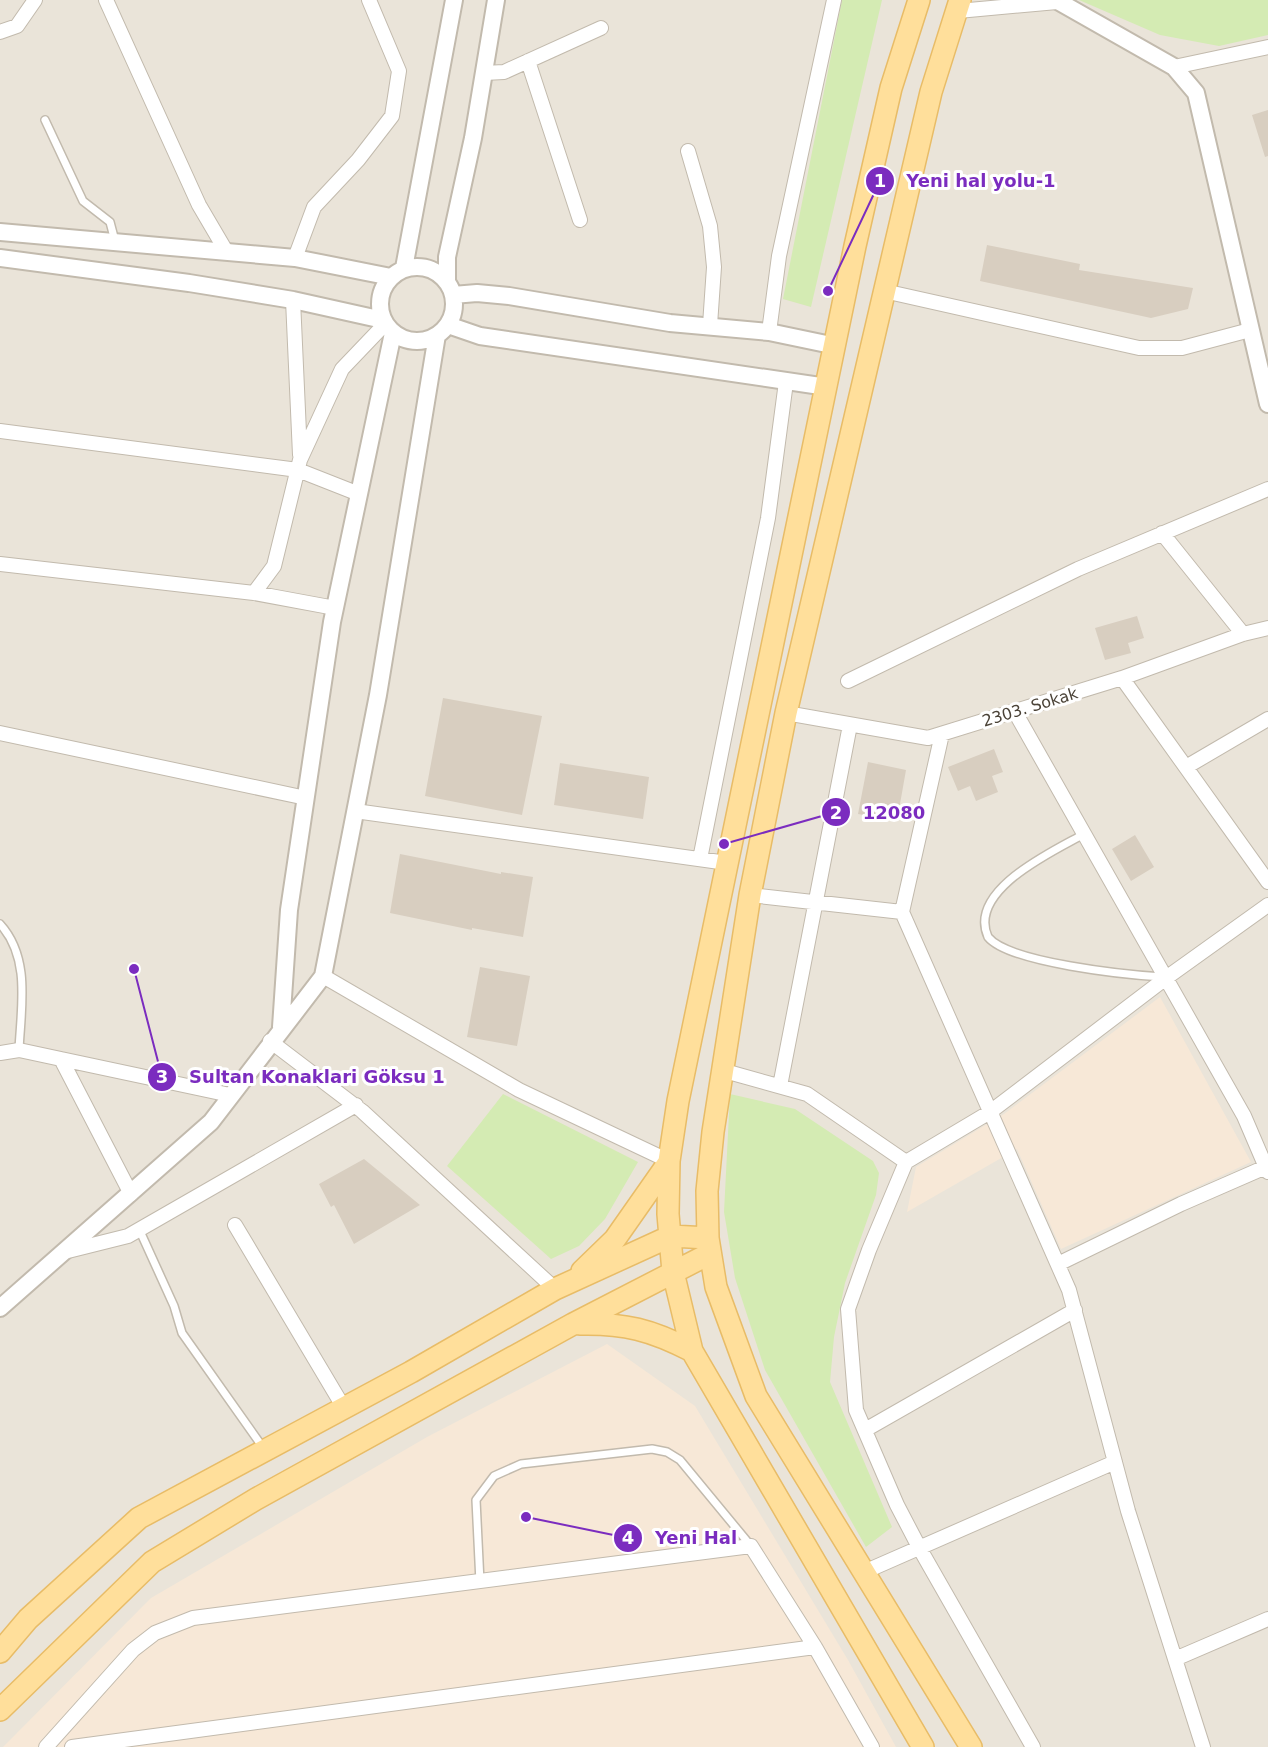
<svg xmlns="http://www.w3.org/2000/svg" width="1268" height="1747" font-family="'DejaVu Sans',sans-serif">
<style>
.residential{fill:#eae4d9}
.commercial{fill:#f7e8d7}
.green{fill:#d4ebb3}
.building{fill:#d8cec0}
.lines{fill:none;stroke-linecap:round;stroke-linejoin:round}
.service-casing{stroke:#c2baad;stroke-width:10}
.minor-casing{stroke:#c2baad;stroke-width:16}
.tertiary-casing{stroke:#c2baad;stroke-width:20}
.primary-casing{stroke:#e8bc67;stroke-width:24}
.service{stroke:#fff;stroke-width:7}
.minor{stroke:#fff;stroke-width:14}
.tertiary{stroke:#fff;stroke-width:16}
.primary{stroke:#ffdf9b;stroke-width:21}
.labels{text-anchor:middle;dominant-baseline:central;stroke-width:6;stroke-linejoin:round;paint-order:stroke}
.street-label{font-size:16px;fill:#4b4338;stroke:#fff}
.leader{fill:none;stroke:#7b2cbf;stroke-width:2}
.callout-dot{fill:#7b2cbf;stroke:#fff;stroke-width:2}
.mark-label{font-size:18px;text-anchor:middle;font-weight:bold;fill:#fff}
.callout-label{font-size:18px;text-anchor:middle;font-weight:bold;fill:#7b2cbf;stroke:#fff;stroke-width:6;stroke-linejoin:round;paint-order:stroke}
</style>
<rect width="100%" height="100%" fill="#f6f2eb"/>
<path class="residential" d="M0,0H1268V1747H0Z"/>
<path class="commercial" d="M1160,997L1251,1162L1061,1249L1017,1149L907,1212L916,1167L1004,1114Z
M607,1344L695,1406L848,1660L896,1747H3L151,1598L427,1437Z"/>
<path class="green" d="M842,0H882L811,307L783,299Z
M1079,0H1268V35L1219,46L1160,35Z
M503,1094L638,1162L605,1219L579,1246L551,1259L447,1166Z
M730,1094L795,1109L873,1161L879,1173L876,1195L845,1283L834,1337L830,1382L892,1527L866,1547L765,1370L735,1278L724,1212Z"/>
<path class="building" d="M1268,110V156L1265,157L1252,115Z
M987,245L1080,264L1079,270L1193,288L1188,309L1151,318L980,281Z
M1137,616L1144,638L1128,643L1131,653L1105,660L1095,628Z
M443,698L542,716L522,815L425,796Z
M994,749L1003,772L992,776L998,792L976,801L970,786L958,791L948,767Z
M868,762L906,770L897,821L858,814Z
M560,763L649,777L643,819L554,805Z
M1135,835L1154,867L1131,881L1112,849Z
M400,854L501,874V872L533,877L523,937L472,928V930L390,913Z
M480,967L530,976L517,1046L467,1037Z
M364,1159L420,1205L354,1244L334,1205L331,1207L319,1184Z"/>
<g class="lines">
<g class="service-casing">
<path id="service" d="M45,120L83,201L110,222L115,241
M1084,834C1054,851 967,890 988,937C1009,963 1128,975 1163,977
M0,924C31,958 21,1007 19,1050
M139,1229L174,1306L182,1333L264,1449
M480,1582L476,1500L494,1476L521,1464L652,1449L667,1452L680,1460L751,1546"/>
</g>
<g class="minor-casing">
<path id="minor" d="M106,0L199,205L226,251
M958,11L1057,2
M0,32L17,26L35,0
M528,61L580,220
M1174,67L1268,47
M484,73L504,72L601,28
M688,151L710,226L714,267L710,325
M295,258L314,207L358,160L392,116L399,71L369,0
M884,291L1139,348H1182L1250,330
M293,300L300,455
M769,332L779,256L834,0
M0,431L298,470L359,494
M1162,533L1243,634
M0,564L254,593L274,566L300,460L342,369L385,324
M254,593L335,608
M1122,678L1268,882
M848,681L1078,569L1268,489
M1015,712L1244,1116L1268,1172
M786,713L928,738L1122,678L1243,634L1268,628
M0,733L306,798
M942,734L902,912L1069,1290L1128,1511L1203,1747
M1186,767L1268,719
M355,811L727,863
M700,859L768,518L786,382
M750,895L902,912
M323,976L519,1090L669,1161
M270,1041L362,1111L555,1289
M0,1053L19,1050L61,1059L131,1194
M61,1059L230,1095
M721,1070L807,1094L906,1162L990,1112L1166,978L1268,905
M780,1086L850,725
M906,1162L869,1250L848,1309L856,1410L897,1505L920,1549L1033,1747
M235,1225L344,1408
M64,1252L128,1236L356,1105
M1058,1264L1181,1204L1268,1166
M865,1430L1075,1310
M864,1572L1115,1462
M1175,1659L1268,1619
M46,1747L133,1650L155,1633L193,1618L751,1546L815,1647L872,1747
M72,1747L815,1647"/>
</g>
<g class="tertiary-casing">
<path id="tertiary" d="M1056,0L1174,67L1196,93L1268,404
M0,232L295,258L391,277
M0,258L189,283L293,300L383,320
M380 304a37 37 0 1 1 74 0a37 37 0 1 1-74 0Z
M404,268L454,0
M447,281V257L473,138L496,0
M453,295L477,293L509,296L670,323L769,332L836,346
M448,325L480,336L827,387
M281,1027L289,910L332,622L393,333
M0,1308L211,1122L323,976L378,695L437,335"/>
</g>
<g class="primary-casing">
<path id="primary" d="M919,0L891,88L855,246L678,1101L669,1161L668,1214L673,1272L692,1351L923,1747
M960,0L931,92L786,713L750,895L713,1132L707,1191L708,1238L716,1287L756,1396L971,1747
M582,1271L615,1239L669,1162
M580,1324C624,1323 652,1330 692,1351
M0,1652L28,1619L139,1518L411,1372L555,1289L671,1236L708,1238
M0,1710L152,1562L256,1499L573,1324L709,1254"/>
</g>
<use href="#service" class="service"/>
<use href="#minor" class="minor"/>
<use href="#tertiary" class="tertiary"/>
<use href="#primary" class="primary"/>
</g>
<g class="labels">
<g class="street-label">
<text transform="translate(1030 707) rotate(-17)">2303. Sokak</text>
</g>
</g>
<path class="leader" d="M828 291L880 181M724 844L836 812M134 969L162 1077M526 1517L628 1538"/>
<g class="callout-dot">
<circle cx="828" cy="291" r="6"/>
<circle cx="724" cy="844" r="6"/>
<circle cx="134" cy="969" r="6"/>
<circle cx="526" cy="1517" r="6"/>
<circle cx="880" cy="181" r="15"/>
<circle cx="836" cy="812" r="15"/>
<circle cx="162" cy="1077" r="15"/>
<circle cx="628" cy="1538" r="15"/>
</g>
<g class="mark-label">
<text x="880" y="187">1</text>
<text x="836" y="819">2</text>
<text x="162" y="1083">3</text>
<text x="628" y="1544">4</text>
</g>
<g class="callout-label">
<text x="981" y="187">Yeni hal yolu-1</text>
<text x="894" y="819">12080</text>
<text x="317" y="1083">Sultan Konaklari Göksu 1</text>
<text x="696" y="1544">Yeni Hal</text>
</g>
</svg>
